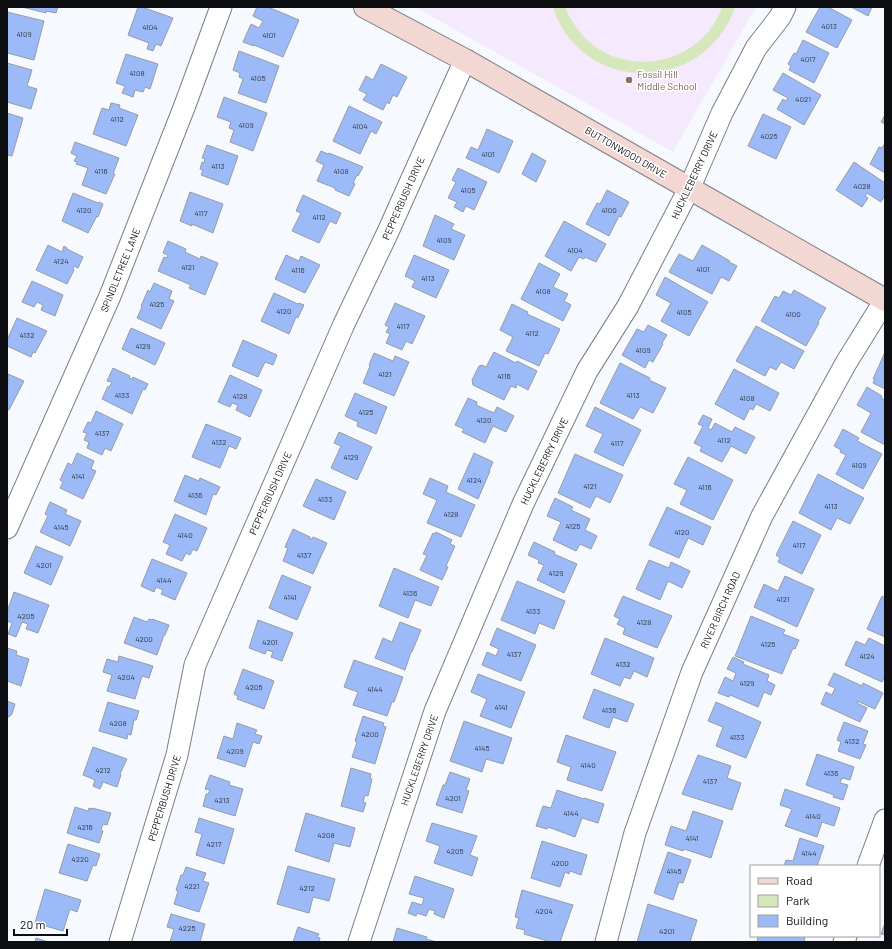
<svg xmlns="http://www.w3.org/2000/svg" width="892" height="949" font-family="Barlow,sans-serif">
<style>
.education{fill:#f5e9fe}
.green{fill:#d6e7bb}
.building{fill:#9bbaf7;stroke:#989ca4}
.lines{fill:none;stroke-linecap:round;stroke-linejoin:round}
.street-casing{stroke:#7a7e86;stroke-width:23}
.secondary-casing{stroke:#7a7e86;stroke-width:24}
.street{stroke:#fff;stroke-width:21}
.secondary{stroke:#f2d7d2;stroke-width:22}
.education-dot{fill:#8d6e63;stroke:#fff;stroke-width:1.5}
.labels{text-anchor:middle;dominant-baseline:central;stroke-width:3;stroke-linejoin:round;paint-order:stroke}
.number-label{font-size:8px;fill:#30394a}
.education-label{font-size:10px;fill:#785e54;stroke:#fff;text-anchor:start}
.street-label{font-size:10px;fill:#0d0e11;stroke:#fff}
</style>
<rect width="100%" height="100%" fill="#f6f9fe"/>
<path class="education" d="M415,7H756L673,152Z"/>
<path class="green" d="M553,7H565C569,18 577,29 585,38C627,80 703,64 722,7H735C706,94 581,96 553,7Z"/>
<path class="building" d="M22,7H58L56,13L46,11V13Z
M138,7H142L173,18L161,46L156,44L153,51L147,49L149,43L128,35Z
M257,7H268L299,20L283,57L254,45V46L243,42L251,24L259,28L263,21L253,16Z
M820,7H828L852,20L837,48L806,32Z
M851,7H872L868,16Z
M7,12L44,21L34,60L7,53Z
M803,40L829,53L814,83L789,70L791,66L788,64L794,53L796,54Z
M239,51L279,66L266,103L238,93L243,79L239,77L240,73L233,70Z
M126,54L158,64L150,89L145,87L143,92L135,90L133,97L122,93L125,86L116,83Z
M7,63L32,70L27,86L37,89L31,109L7,102Z
M381,64L407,77L397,97L393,95L389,104L387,102L383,110L363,100L367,94L359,90L366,76L373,80Z
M783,73L821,95L804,125L777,109L783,99L786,101L788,98L773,90Z
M224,97L267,113L253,151L230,142L234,130L229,128L231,122L217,117Z
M111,103L120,105L119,108L138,115L126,146L93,134L102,108L109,110Z
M349,106L382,122L376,134L371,131L360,154L333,141Z
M7,113L23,118L12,156L7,155Z
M763,114L791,127L776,159L748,146Z
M885,115V124L881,122Z
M487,129L513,141L499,173L466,158L471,147L478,150Z
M75,142L119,158L113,174H115L106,194L82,185L88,168L76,164L77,162L74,161L77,156L71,153Z
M885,143V173L870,164L879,147L882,148Z
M207,145L238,156L228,185L201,175L203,170L200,169L202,162L204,163L205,159L202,158Z
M321,151L328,154L329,153L363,167L358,176L357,175L353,183L355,184L349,196L335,190V188L317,181L324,165L316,161Z
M532,153L546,161L536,182L522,174Z
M854,162L885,183V195L881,202L867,193L865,196L868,198L862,207L836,190Z
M458,168L487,182L474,210L466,206L463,212L454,207L457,202L448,198L456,182L452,180Z
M607,190L629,202L621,217L619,216L609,236L586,224L597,203L600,204Z
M190,192L223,204L213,233L192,224V226L180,221Z
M73,193L98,203L99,202L103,204L98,217L97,216L88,233L62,221Z
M303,195L341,213L336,224L330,221L319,243L292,231L301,213L296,211Z
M435,215L454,224L451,229L465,235L454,260L423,246Z
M564,221L606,244L596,262L585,257L584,259L579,257L571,271L545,256Z
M168,241L186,249L185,252L200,259L201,256L218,263L205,295L189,288L191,285L158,271L164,257L167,258L168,255L163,253Z
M48,245L62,252L64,246L67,248V249L83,257L78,268L74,266L73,269L74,270L67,284L36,270Z
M702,245L730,261L729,262L737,266L729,281L721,277L712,294L669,272L679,254L693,261Z
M286,255L299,261L301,256L320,265L305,293L275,279Z
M414,255L449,270L436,298L412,287L415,281L405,276Z
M539,263L560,274L553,287L568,294L564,301L571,305L563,321L521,299Z
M665,277L708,302L689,336L661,321L671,303L656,295Z
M32,281L63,295L55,316L41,310L43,305L37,302L34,307L22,302Z
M154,283L172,291L169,299L174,301L161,329L137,318L142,307L141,306L148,290L150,292Z
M794,290L826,308L818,322L819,323L806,346L761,321L775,296L779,298L783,291L791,295Z
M274,293L298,304L299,303L304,305L298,318L296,317L289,334L261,321Z
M395,303L425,316L412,344L406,341L402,350L386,343L390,334L386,332L389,327L385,325Z
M512,304L528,312L527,314L560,329L548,354L545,353L539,366L506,351L513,337L500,330Z
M17,318L47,331L35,353L33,352L31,357L7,346V340Z
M648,325L667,335L662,343L663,344L653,362L649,360L645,368L622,355L637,329L644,332Z
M756,326L804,351L794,369L781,362L776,370L770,367L765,376L736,361Z
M131,328L165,343L155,365L122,349Z
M243,340L277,355L273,365L265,362L258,377L232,366Z
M494,352L516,363L517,361L537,371L528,390L517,384L516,388L511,386L504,400L473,385L472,380L479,366L482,365L486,367Z
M885,352V389L873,383L875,379H873Z
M374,353L393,361L395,356L409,362L394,396L363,383L370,366L369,365Z
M620,363L650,378L649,380L666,388L653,413L640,407L633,419L600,403Z
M113,368L130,376L129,378L132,379L133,377L148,384L145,390L143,389L132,414L102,399L108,386L109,387L112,382L107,381Z
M734,369L779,393L770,411L756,404L753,410L750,408L744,420L715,404Z
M8,374L24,381L9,410L7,409Z
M230,375L262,390L250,417L236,410L238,405L232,403L230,407L218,402Z
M867,387L882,396L881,398L885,400V445L861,432L871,413L857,405Z
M355,393L387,407L376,434L357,426L358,422L345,416Z
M468,398L477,402L476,405L494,413L497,407L514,416L506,432L493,426L485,443L462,432L464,429L455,425Z
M595,407L641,430L623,466L594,452L603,434L586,426Z
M96,411L123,424L111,451L105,448L102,455L87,448L89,442L84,440L87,433L83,432L88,422L91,423Z
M703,415L712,419L708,428L711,430L715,423L732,432L735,427L755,437L746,454L731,446L722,462L700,451L702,447L694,443L703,426L698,424Z
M206,424L241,438L236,449L229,446L220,468L192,457Z
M843,429L859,438L857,441L882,454L863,489L836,474L846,455L840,452L841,450L834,446Z
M339,432L372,447L357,480L331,468L341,446L334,443Z
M77,453L94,461L91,469L96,471L83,499L60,488L63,482L60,480L68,463L72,465Z
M474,453L493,462L489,471H490L478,499L458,489Z
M575,454L623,475L610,503L596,496L590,508L558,493Z
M688,457L733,480L713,520L680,504L687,490L674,484Z
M818,474L864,498L850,524L837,518L831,530L799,513Z
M185,475L199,481L200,478L220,487L216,495L213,494L206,515L174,501Z
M430,478L448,486L446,492L475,505L461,537L427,523L437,500L423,494Z
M316,479L346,492L334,520L303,506Z
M555,498L573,507L571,510L590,519L585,530L597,536L591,549L580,544L576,551L553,540L561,522L547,516Z
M50,502L67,510L65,514L81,521L70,546L40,532L48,516L45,514Z
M667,507L711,527L703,545L688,538L679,558L649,545Z
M175,514L207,528L197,551L193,549L190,555L186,553L182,561L166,554L170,545L163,542Z
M793,521L821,535L802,574L778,562L780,558L776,555Z
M293,529L310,537L309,538L312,539L313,537L327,543L313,574L283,561L288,548L285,547Z
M436,532L452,540L450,544L455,546L446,566L448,567L442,580L420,570L427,555L423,554L433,533L435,534Z
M534,542L555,552L554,554L577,564L564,593L537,580L544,565L538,563L539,560L528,555Z
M36,546L63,557L51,585L24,573Z
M152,559L187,573L175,600L161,594L163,590L156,587L154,592L141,586Z
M649,560L669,568L671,562L690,571L682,588L668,581L660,600L636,589Z
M394,568L439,587L431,606L415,600L408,618L379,606Z
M282,575L311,587L297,620L269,608Z
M785,576L814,589L797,627L754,607L764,584L778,591Z
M517,581L565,601L554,629L539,623L535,634L501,620Z
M14,592L49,605L38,633L26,629L28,624L22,622L16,637L8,634L12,623L7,621V612Z
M623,596L672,616L657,648L623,634L625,628L617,624L620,619L614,616Z
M882,596L885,598V637L867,629Z
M751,616L785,630L783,634L799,640L795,649L793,648L782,674L735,656Z
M134,617L147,622L149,619L152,620V619L169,625L165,635H164L157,655L124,643Z
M258,620L293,633L282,661L271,657L273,652L267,650L265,654L249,648Z
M400,622L421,630L412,652H411L405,670L375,658L383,638L392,642Z
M497,628L536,645L521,681L482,665L487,652L496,656L499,649L490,645Z
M605,638L654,658L647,677L634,671L630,679L624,677L620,686L591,674Z
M869,638L885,646V676L882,682L845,665L856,641L865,645Z
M7,648L17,651L16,655L29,659L21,686L7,681Z
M119,656L153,666L149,678L142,676L135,699L107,691L112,675L103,672L107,659L118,662Z
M733,657L744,662L743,664L769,675L767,681L775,685L771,695L764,692L758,707L730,695L729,697L718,693L725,677L733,681L736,673L727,669Z
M354,660L403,677L394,702H392L387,716L353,705L358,692L344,687Z
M243,669L274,681L264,709L237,699L238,696L234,694Z
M834,673L862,686L863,683L883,693L875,709L857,701V703L867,708L860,722L821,704L826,692L832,695L835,688L828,685Z
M478,674L525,692L511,728L480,716L487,699L471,692Z
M594,689L634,704L627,722L613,717L609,728L583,718Z
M7,701L15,704L12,714L9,717H7Z
M108,702L139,711L136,720H134L131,735L128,734L127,739L99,731Z
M716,702L761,722L746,758L716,746L723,727L708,721Z
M363,716L384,723L383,726L386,727L375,764L352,757L357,742L355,741Z
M464,721L512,738L503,764L486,759L482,772L450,761Z
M844,722L868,731L863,744L866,745L860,759L838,751L841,742L837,740Z
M237,723L257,730L255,734L262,736L259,744L253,742L245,767L217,758L224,736L233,739Z
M566,735L616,752L602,791L567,780L571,767L557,762Z
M93,747L127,759L120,774L121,775L117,787L103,782L100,789L93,786L95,780L83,775Z
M817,754L854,767L850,780L842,778L840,783L848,785L843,800L833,797L834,795L806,785Z
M698,755L731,766L727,778L741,783L732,810L682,794Z
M351,768L371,774L370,778L372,779L368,796L365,795L363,802L366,803L363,812L341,806Z
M450,772L470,779L466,790L469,791L462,813L436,805L443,785H445Z
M210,775L230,782L229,785L243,789L235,816L203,806L206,794H208L210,790L205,789Z
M785,789L840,808L834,826L822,822L817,837L785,826L792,809L780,805Z
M557,790L584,799V798L604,804L598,823L582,818L575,837L548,827L547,829L536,826L543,806L551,808Z
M75,807L88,811L89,808L92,809V808L111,813L107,825L103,824L101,830L103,831L99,843L67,833Z
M693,811L723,821L711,858L684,849L683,851L665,845L671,826L686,831Z
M306,813L355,828L350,847L334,843L329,862L295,851Z
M199,818L234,829L224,864L196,855L202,834L195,832Z
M432,823L477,836L470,855L478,858L472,876L434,863L440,846L426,841Z
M800,838L824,846L817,866H784L786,860L793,861Z
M542,841L587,855L581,875L570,871L569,874L565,872L560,887L531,878Z
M68,844L100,854L96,866L93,865L87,881L59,873Z
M668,852L691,860L683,883L679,882L673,900L654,893Z
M288,866L335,879L329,901L313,897L309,913L277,904Z
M186,867L206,873L203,881L209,883L199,912L174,904L178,891L176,890L181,875H183Z
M415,876L454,889L444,918L434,914L435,911L429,909L426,916L417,913L416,916L408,913L412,902L422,905L424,898L409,894Z
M45,889L81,900L77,912L70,909L63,931L35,923Z
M522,890L573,905L560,942H551L524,934L525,930L516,928L519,918L515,917Z
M648,904L697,920L690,942H637Z
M171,914L205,924L200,942H170L174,929L167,927Z
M885,923V935L881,934Z
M298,927L319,934L317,937L320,938L319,942H293Z
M397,928L427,937L426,939L437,942H393Z
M758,936H805L804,942H757Z
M36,938L48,942H35Z"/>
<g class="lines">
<g class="street-casing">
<path id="street" d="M7,528L110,296L185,105L221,7
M868,866L885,820
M120,942L177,755L195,665L344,324L387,234L465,60
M359,942L435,711L523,504L587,371L628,306L689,189L722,113L756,48L780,17L785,7
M606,942L635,833L692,672L762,516L846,363L885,300
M844,942L846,936"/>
</g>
<g class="secondary-casing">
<path id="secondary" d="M365,7L465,60L885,300"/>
</g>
<use href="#street" class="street"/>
<use href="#secondary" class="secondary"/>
</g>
<circle class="education-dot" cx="629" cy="80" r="4"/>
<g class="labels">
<g class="number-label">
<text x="829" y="26">4013</text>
<text x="150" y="27">4104</text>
<text x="24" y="34">4109</text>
<text x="269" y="35">4101</text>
<text x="808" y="59">4017</text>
<text x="137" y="73">4108</text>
<text x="258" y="78">4105</text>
<text x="803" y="99">4021</text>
<text x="117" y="119">4112</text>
<text x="246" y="125">4109</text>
<text x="360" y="126">4104</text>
<text x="769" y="136">4025</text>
<text x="488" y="154">4101</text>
<text x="218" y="166">4113</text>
<text x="101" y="171">4116</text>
<text x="341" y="171">4108</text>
<text x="862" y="186">4028</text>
<text x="468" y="190">4105</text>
<text x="84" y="210">4120</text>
<text x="609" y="210">4100</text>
<text x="201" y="213">4117</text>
<text x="319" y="217">4112</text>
<text x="444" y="240">4109</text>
<text x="575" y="250">4104</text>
<text x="61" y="261">4124</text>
<text x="188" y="267">4121</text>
<text x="703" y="269">4101</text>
<text x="298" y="270">4116</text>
<text x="428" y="278">4113</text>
<text x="543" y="291">4108</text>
<text x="157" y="304">4125</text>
<text x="284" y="311">4120</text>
<text x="684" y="312">4105</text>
<text x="793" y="314">4100</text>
<text x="403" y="326">4117</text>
<text x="532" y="333">4112</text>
<text x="27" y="335">4132</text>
<text x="143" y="346">4129</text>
<text x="643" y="350">4109</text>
<text x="385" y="374">4121</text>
<text x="504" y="376">4116</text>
<text x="122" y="395">4133</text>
<text x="633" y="395">4113</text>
<text x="240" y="396">4128</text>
<text x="747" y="398">4108</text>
<text x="366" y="412">4125</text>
<text x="484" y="420">4120</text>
<text x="102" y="433">4137</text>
<text x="724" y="440">4112</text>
<text x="219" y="442">4132</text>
<text x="617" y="443">4117</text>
<text x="351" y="457">4129</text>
<text x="859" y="465">4109</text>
<text x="78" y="476">4141</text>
<text x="474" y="480">4124</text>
<text x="590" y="486">4121</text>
<text x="705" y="487">4116</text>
<text x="195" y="495">4136</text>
<text x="325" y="499">4133</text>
<text x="831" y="506">4113</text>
<text x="451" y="514">4128</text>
<text x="573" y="526">4125</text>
<text x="61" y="527">4145</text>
<text x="682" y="532">4120</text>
<text x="185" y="535">4140</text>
<text x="799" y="545">4117</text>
<text x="304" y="555">4137</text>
<text x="44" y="565">4201</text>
<text x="556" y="573">4129</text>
<text x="164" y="580">4144</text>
<text x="410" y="593">4136</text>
<text x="290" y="597">4141</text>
<text x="783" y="599">4121</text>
<text x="533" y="611">4133</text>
<text x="26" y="616">4205</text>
<text x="644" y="622">4128</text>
<text x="144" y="639">4200</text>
<text x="270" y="642">4201</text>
<text x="768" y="644">4125</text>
<text x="514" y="654">4137</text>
<text x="867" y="656">4124</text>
<text x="623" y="664">4132</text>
<text x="126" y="677">4204</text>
<text x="747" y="683">4129</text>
<text x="254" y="687">4205</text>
<text x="375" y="689">4144</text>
<text x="501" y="707">4141</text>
<text x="609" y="710">4136</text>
<text x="118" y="723">4208</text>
<text x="370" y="734">4200</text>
<text x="737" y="737">4133</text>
<text x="852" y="741">4132</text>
<text x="482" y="748">4145</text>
<text x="235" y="751">4209</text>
<text x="588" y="765">4140</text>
<text x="103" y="770">4212</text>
<text x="831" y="773">4136</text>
<text x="710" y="781">4137</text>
<text x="453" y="798">4201</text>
<text x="222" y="800">4213</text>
<text x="571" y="813">4144</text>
<text x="813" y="816">4140</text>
<text x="85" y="827">4216</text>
<text x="326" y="835">4208</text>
<text x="692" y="838">4141</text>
<text x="214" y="844">4217</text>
<text x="455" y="851">4205</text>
<text x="809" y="853">4144</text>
<text x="80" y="859">4220</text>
<text x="560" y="863">4200</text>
<text x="674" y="871">4145</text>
<text x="192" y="886">4221</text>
<text x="307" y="888">4212</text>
<text x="544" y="911">4204</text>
<text x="187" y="928">4225</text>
<text x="667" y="931">4201</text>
</g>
<g class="education-label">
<text x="637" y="74">Fossil Hill<tspan x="637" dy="12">Middle School</tspan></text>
</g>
<g class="street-label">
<text transform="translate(626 152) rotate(30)">BUTTONWOOD DRIVE</text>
<text transform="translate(694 175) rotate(-65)">HUCKLEBERRY DRIVE</text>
<text transform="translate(403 198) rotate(-66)">PEPPERBUSH DRIVE</text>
<text transform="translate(120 270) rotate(-68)">SPINDLETREE LANE</text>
<text transform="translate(544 461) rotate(-64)">HUCKLEBERRY DRIVE</text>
<text transform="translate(270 493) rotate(-66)">PEPPERBUSH DRIVE</text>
<text transform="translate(720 610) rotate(-66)">RIVER BIRCH ROAD</text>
<text transform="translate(419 760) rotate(-71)">HUCKLEBERRY DRIVE</text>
<text transform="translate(164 798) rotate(-73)">PEPPERBUSH DRIVE</text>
</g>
</g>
<rect width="892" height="949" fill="none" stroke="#0d0e11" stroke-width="16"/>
<rect x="750" y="865" width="130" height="72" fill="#ffffff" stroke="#9e9fa0"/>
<rect x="758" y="878" width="20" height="6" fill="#f2d7d2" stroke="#9e9fa0"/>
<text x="786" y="885" font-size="12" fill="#0d0e11">Road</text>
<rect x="758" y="895" width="20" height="12" fill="#d6e7bb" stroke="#9e9fa0"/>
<text x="786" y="905" font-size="12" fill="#0d0e11">Park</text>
<rect x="758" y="915" width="20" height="12" fill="#9bbaf7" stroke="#9e9fa0"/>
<text x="786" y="925" font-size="12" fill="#0d0e11">Building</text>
<path d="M14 929v6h53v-6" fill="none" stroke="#0d0e11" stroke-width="2"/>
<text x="20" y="929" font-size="12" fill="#0d0e11" stroke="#ffffff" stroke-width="3" paint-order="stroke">20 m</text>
</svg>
